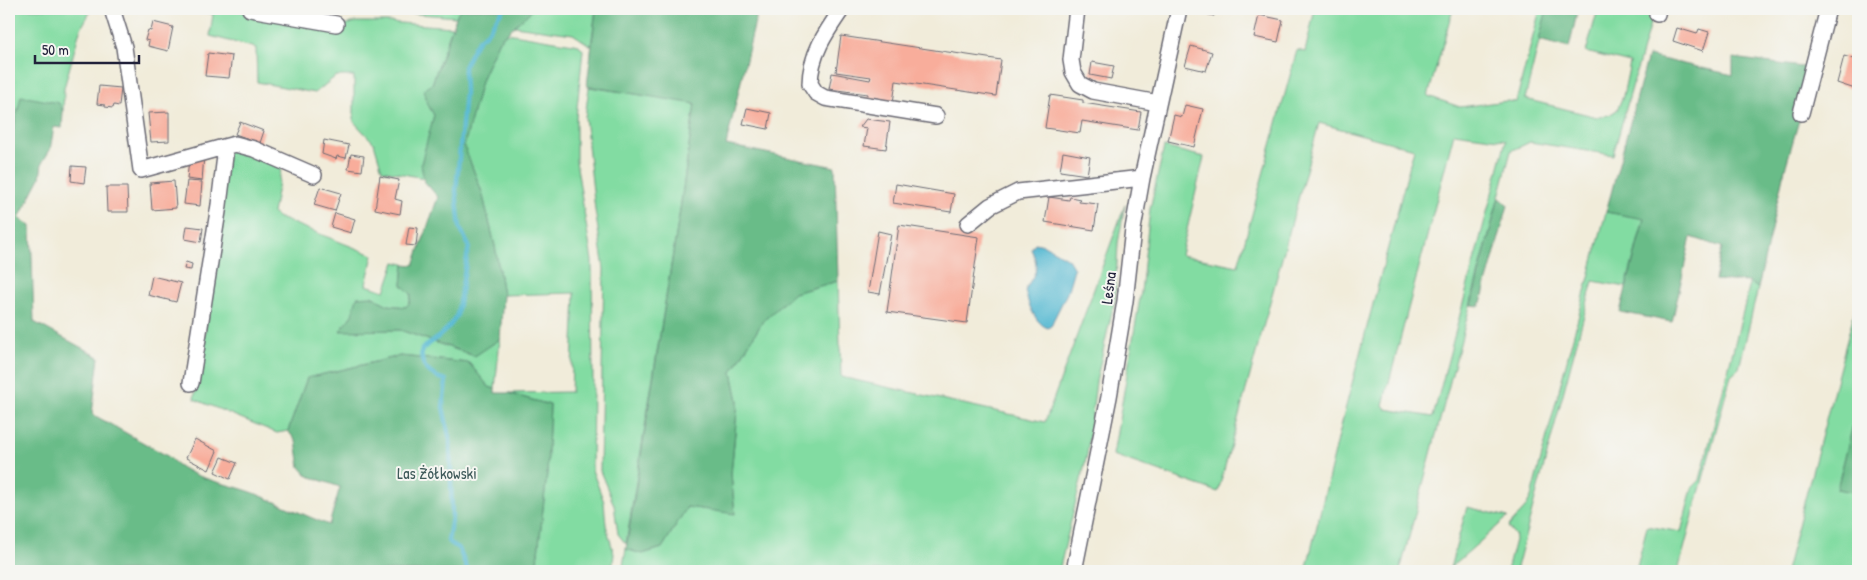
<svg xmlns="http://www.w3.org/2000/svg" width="1867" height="580" font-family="'Patrick Hand',sans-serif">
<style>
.green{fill:#82dca2;stroke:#527f6e;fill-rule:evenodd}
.forest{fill:#69bc88;stroke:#466f62}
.water{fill:#53b8d1;stroke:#3a6d86}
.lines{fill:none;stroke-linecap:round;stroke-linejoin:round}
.stream{stroke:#53b8d1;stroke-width:4.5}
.building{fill:#f8ad9b}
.minor-casing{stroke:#6a6973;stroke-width:18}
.minor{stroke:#fff;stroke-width:15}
.labels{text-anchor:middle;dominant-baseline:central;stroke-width:4;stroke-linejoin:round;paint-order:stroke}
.street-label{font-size:16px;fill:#22223b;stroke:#f6f6f2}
.park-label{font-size:16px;fill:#3f5a5a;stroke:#f6f6f2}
</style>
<rect width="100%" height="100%" fill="#f6f6f2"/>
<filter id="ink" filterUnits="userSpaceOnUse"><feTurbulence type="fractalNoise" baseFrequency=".02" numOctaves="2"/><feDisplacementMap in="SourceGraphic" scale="10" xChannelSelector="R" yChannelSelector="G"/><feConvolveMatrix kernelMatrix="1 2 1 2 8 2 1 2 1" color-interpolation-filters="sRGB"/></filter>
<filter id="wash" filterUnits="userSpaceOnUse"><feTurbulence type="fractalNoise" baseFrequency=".0096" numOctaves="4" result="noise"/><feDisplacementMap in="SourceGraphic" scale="20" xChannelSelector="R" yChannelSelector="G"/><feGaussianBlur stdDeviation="1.12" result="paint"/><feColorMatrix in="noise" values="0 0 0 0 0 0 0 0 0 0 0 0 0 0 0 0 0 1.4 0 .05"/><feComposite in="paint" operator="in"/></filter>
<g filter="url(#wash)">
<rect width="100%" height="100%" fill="#f1ecda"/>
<path class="green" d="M9,9H92L80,30L64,88L63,112L58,103L13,135L9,149Z
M191,9H231L334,28L356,22H387L452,27L432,84L428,105L434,115L421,164L424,178L382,170L374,143L354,122V76H336L315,93L257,82L256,48L210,36L213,14Z
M268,9H336L338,18Z
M408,9H461L458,12L456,17L407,13Z
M533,9H596L591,46L573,34L514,26Z
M1315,9H1453L1428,96L1460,107L1506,101L1516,102L1540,9H1547L1525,99L1597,117L1609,115L1617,110L1623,96L1630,63L1586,52L1598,9H1636L1653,13L1613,155L1530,142L1511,151L1400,571H1306L1345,410L1414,149L1319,123L1218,492L1113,455L1141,292L1150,209L1164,147L1204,157L1181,255L1238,266L1297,50L1305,52ZM1454,133L1506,140L1433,417L1386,409L1383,405Z
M507,33L579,45L583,50L576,118V161L592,261L593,383L592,470L604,502L606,525L614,554L612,571H536L547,473L550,405L508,393L571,392L575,293L503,295L495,246L482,192L464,146L482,78L499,40Z
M589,87L695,103L680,210L626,544L618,534L614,505L600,471L604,269L595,210L585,117Z
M235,148L282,165L273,213L277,217L373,255L366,285L385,291L395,262L404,264L402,285L411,294L410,302L407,307L388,305L371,296L352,315L341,330H400L474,356L500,339L495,389L489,387L469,363L400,356L307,378L288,431L277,433L194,399L209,307L228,150Z
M1125,205L1118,243L1115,298L1096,382L1087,455L1059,571H622L626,549L642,554L662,548L687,507L735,513L731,474L738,401L732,372L763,321L794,293L838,281L841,377L1045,422Z
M1606,212L1644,218L1626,287L1593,281L1516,571H1507L1516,536L1508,527L1525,508L1531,497Z
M1749,282L1758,288L1739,368L1731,375L1678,571H1636L1647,526L1681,532L1692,488L1700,480L1749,288Z
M1858,298V405L1837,489L1858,493V571H1786Z
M1467,507L1508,517L1450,568Z"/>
<path class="forest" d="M461,9H533L499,40L482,78L464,146L482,192L495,246L503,295L500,339L475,356L400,330L340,331L352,315L357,297L371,296L388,305L406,307L410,302L411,294L402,285L404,264L414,265L438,197L424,181L421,164L434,115L428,105L424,90L432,84L458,12Z
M596,9H753L757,13L726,145L835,167L838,281L794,293L763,321L732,372L738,401L731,474L735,514L687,507L662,548L642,554L626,549L680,210L695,104L587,86Z
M1547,9H1578L1569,48L1539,40Z
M1648,56L1733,75V58L1810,68L1799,120L1783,176L1758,288L1749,282L1715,280L1722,247L1691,237L1672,322L1620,312L1644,219L1606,212Z
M21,96L59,103L63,112L62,128L54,127L50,150L42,163L40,178L19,218L31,226L34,322L99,357L92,414L169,457C188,479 228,483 254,493C279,503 304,515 329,525L340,487L308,476L300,467L296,441L288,431L307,378L400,356L469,363L489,387L495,389V393H508L550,405L547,473L536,571H9V149Z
M1499,197L1508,205L1480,306L1471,305Z
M1858,405V493L1837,489Z"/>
<path class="water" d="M1035,243L1044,245L1068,259L1074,269L1067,293L1053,321L1052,325L1048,328C1035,324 1028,303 1025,291C1033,273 1042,272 1031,249Z"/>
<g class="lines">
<path class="stream" d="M468,571L459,549L448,541L452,517L450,440L443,407L446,380C430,376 419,366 422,349C435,340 450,329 457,315L469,246L460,228L456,191L465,92L464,67L474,47L479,39L486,34L503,9"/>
</g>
<g id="blocks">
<path class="building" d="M1202,9H1216L1214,16L1201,13Z
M1259,15L1283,20L1278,42L1254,37Z
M153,22L173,27L168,51L148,46L149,41L145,40L148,30L151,31Z
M1677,28L1697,34L1699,29L1709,32L1703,51L1673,41Z
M841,36L1001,60L996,96L896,81L893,103L867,99L868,94L829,89L832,73L870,80L871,77L836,72Z
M1191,46L1212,52L1206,71L1185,66Z
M208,53L232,56L229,78L205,76Z
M1844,56L1858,60V90L1837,83Z
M1092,62L1114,66L1111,79L1090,75Z
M99,86L121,88L119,106L114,105L113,108L105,107V105L97,104Z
M1050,95L1083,100V103L1141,112L1138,130L1082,121L1080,133L1045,128Z
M1185,105L1203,109L1194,147L1168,141L1174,115L1182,117Z
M747,108L771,113L768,129L743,124Z
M169,112V141L151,142L148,113Z
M866,119L890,122L886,149L864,146L867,128L860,127Z
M240,122L264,131L260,143L235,134Z
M324,140L349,145L346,158L337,156L336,159L322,154Z
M1063,152L1090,157L1087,175L1060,171Z
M351,154L364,156L362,171L348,169Z
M204,155L202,181L187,179L189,159Z
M72,166L86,167L84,183L71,181Z
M380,176L399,180L395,199L402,201L400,214L375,209Z
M174,181L176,208L152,210L150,183Z
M187,181L202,182L200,206L184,204Z
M896,184L954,194L951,212L893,203Z
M106,187H127L128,212H107Z
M320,187L341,193L335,211L314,205Z
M1049,197L1069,200L1070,197L1080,199L1079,202L1098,204L1094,230L1045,222Z
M335,213L355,219L351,233L331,227Z
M899,225L979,237L967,323L887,312Z
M187,226L203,228L201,242L185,239Z
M409,227L418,228L416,246L406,245Z
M878,231L891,234L880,294L868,292Z
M186,262L192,264L191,270L184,269Z
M152,276L181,283L176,302L148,295Z
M195,439L217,451L209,470L186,458Z
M222,457L237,463L230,479L215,472Z"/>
</g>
</g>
<g filter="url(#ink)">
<use href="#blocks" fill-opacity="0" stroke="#6a6973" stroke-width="1"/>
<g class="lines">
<g class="minor-casing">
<path id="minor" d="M112,9L124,47L141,170L220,148L225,156L219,205L191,383
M250,9L336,24
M842,9C826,32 810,55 810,84L816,93L825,98L936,116
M1077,9L1071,60L1073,72L1080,84L1093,91L1158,103
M1657,14L1658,9
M1801,113L1828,9
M220,148L235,144L254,149L314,175
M968,224L990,206L1018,192L1142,178
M1074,571L1109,397L1125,301L1133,229L1142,178L1179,9"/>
</g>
<use href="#minor" class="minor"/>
</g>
</g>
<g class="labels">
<g class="street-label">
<text transform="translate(1108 288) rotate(-83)">Leśna</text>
</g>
<g class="park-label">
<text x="437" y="473">Las Żółkowski</text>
</g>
</g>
<rect width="1867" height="580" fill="none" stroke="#f6f6f2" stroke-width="30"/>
<path d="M35 55v8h104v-8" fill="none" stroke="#22223b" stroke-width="2.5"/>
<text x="42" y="55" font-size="15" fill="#22223b" stroke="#f6f6f2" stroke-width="4" paint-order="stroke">50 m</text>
</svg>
